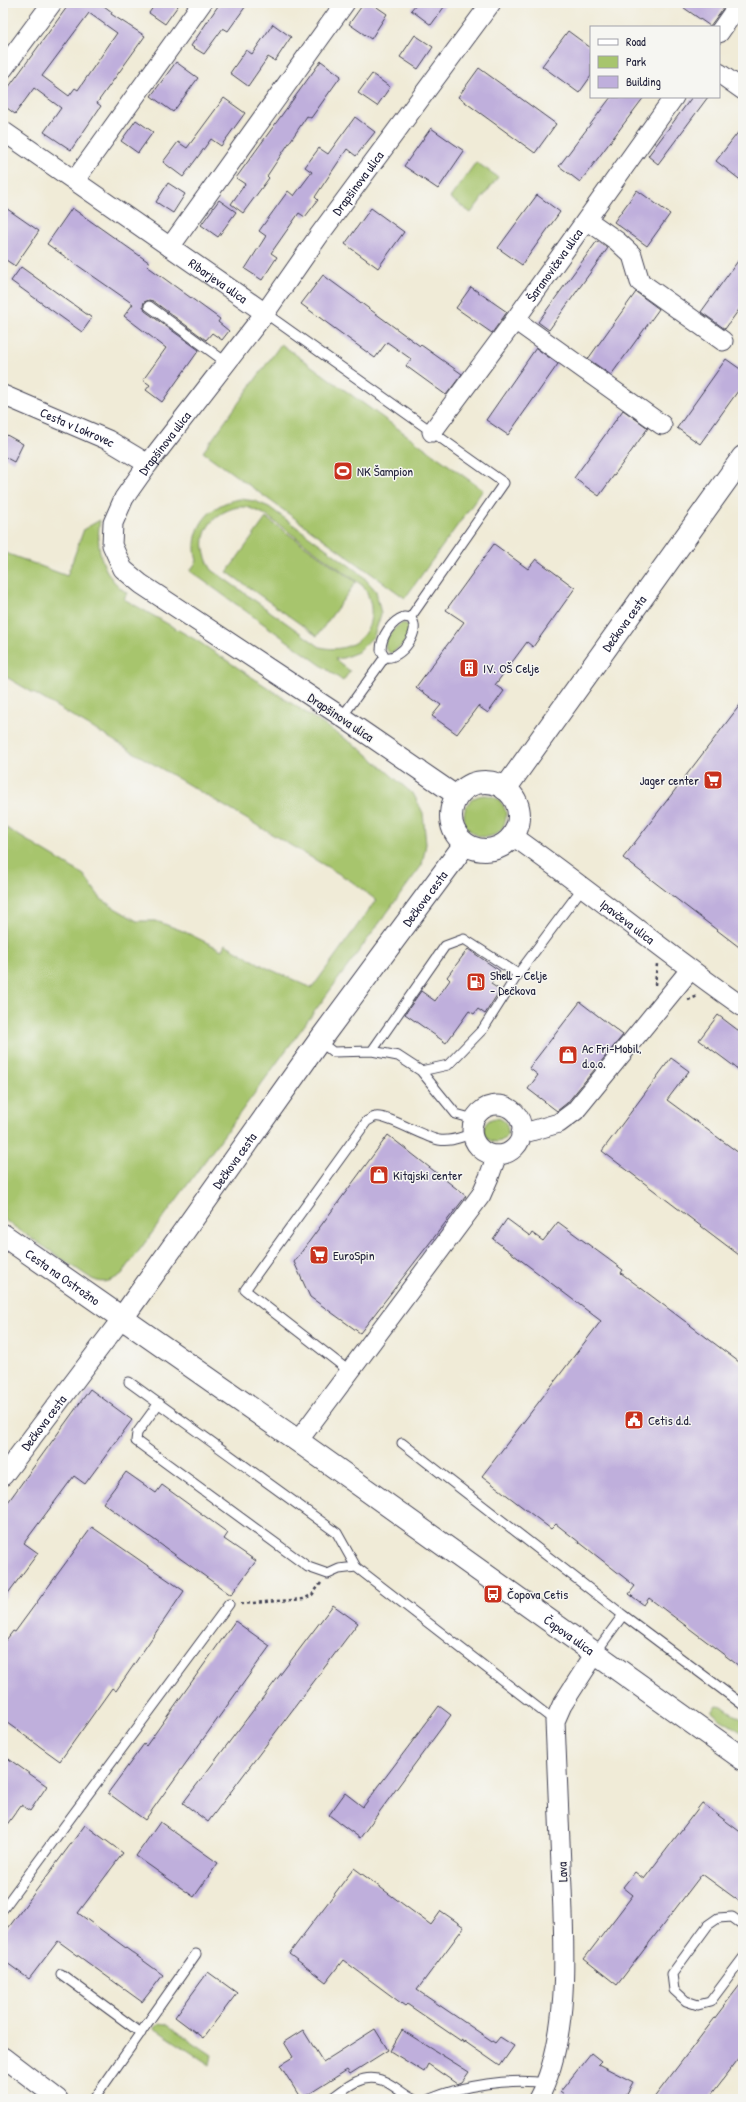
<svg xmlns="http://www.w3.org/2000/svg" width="746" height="2102" font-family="'Patrick Hand',sans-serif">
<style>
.green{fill:#a7c56d;stroke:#647454;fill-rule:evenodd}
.building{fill:#bfafdc;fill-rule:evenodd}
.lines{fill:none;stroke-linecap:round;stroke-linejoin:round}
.lane-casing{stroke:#414052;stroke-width:11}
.street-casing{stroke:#414052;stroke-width:21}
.secondary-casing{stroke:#414052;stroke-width:24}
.path{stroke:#414052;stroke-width:2.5;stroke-dasharray:3 3;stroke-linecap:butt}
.lane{stroke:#fff;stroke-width:9}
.street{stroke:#fff;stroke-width:19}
.secondary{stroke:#fff;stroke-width:22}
.labels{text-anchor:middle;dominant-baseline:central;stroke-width:3;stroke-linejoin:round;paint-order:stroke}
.street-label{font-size:13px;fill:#22223b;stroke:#f6f6f2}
.poi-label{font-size:13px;fill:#22223b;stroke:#f6f6f2;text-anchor:start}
</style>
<rect width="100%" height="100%" fill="#f6f6f2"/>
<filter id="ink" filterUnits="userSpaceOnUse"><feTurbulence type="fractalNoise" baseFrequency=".025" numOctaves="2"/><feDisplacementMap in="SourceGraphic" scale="8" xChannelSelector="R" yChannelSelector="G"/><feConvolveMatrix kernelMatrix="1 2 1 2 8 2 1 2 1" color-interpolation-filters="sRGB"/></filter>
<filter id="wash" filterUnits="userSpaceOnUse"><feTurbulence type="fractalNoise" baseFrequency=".012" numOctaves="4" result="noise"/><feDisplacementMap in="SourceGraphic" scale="16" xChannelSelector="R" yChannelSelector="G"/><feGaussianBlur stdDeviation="0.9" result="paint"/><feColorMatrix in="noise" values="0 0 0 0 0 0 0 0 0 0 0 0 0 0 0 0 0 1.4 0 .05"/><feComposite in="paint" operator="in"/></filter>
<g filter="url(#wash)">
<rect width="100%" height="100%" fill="#f0ebd7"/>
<path class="green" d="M476,162L498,177L471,213L450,198Z
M281,344L483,490L405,598L203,452Z
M240,499L255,501L269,507L361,574L376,591L381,614L374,636L358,652L343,658L335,659L350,671L343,681L190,571L197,561C188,530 209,503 240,499ZM238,507H247L264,514L363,586C385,620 360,657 320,647L212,570C194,542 206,514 238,507Z
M266,518L356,582L317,636L227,572Z
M100,520C95,548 102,576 127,593L124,599L196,640L362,750L414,795L423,813L426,844L422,865L122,1274C111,1281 105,1285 92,1279L3,1219V826L84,875L101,899L113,907L137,921H156L183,931L222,950L225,944L265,967L312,988L376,900L351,881L3,675V552L67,576L84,529Z
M403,623L408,625L410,630L403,645L391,653C376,648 394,626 403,623Z
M464 816a21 21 0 1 1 42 0a21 21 0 1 1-42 0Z
M484 1130a12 12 0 1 1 24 0a12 12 0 1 1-24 0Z
M717,1706L723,1707L743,1720V1733L720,1719L712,1712Z
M159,2023L166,2024L212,2055L210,2065L154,2028Z"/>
<g id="blocks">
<path class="building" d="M70,3H100L112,12L111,14L145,36L97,103L101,106L71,150L44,132L61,108L34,88L15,114L3,105V95ZM89,13L117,33L78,90L75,88L69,96L42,76Z
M156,3H180L165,24L149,13Z
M220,3H248L228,31L223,28L204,54L191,46Z
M364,3H371L387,14L371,39L349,24Z
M417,3H447L431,25L411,10Z
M677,3H727L710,26Z
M273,24L291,37L275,61L268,57L248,86L230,73L246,50L252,54Z
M568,31L591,48V76L579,93L542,66Z
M415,35L433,47L418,69L400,57Z
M321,61L341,76L311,118L307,116L267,176L269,178L243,213L231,204L245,184L236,178Z
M176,62L198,78L173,112L151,96Z
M479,68L556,124L535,153L458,97Z
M372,74L390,87L377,106L358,93Z
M611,97H644L580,182L559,166Z
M692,97H708L658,164L648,156Z
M224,98L245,113L221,146L211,139L183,177L163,162L178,142L187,148Z
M355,117L375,132L356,156L347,149L315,197L318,200L305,217L299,213L271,253L277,257L262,280L245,269L266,236L259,231L288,191L294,196L312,172L305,167L319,148L328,154Z
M136,120L153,132L138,153L121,141Z
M743,126V182L716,161Z
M431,128L464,151L438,189L404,166Z
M168,183L185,194L173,213L156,202Z
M637,190L670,214L647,246L614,222Z
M537,195L560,212L522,265L498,248Z
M219,200L236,212L218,237L201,225Z
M3,206L39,231L15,266L3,258Z
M72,208L150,263L147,266L220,319L218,322L229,331L222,340L212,333L206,340L153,301L149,300L144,302L143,306L145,311L199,350L162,402L146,390L150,385L143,380L166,348L124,316L133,304L47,244Z
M371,208L404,232L378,268L345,244Z
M597,241L608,248L549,330L538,322Z
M743,254V304L725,329L701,312Z
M21,267L92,318L82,332L11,281Z
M323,275L420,346L421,345L462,374L446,395L406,366L411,359L387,342L375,358L301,304Z
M471,287L507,312L492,333L456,308Z
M636,292L659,309L611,375L588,359Z
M536,348L558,364L508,435L486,420Z
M726,359L743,371V384L700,444L677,428Z
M623,410L648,428L599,496L574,478Z
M3,433L23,444L14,462L3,456Z
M494,544L528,569L536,559L575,588L533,647L527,642L495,685L504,691L488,713L478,706L457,734L432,716L441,705L416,687L464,622L446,610Z
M743,701V950L623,858Z
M468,949L500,971L491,984L500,990L485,1014L478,1009L474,1014L469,1011L446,1043L405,1014L421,991L435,1001L450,980L447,977Z
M580,1002L623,1035L567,1103L557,1111L528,1089L538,1075L529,1068Z
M718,1015L743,1034V1073L699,1040Z
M671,1058L689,1071L667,1100L743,1156V1258L602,1151Z
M388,1135L466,1196L360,1333L310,1297L294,1262Z
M507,1219L530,1236L532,1233L543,1241L558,1222L623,1270L621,1273L743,1365V1669L649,1598L644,1605L629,1594L635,1586L556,1524L551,1529L482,1476L601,1321L493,1239Z
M90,1389L132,1420L85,1484L74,1476L24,1543L38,1553L3,1600V1509Z
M126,1472L156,1493L162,1485L228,1533L224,1539L256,1561L231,1595L103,1503Z
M92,1527L184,1591L116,1691L112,1688L60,1761L3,1720V1644L13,1631L15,1632Z
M333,1605L358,1623L208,1822L183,1803Z
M235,1621L270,1646L145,1820L108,1793L144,1744L146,1746Z
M439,1706L451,1715L360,1838L329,1815L345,1793L363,1807Z
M3,1755L47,1786L30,1811L21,1805L3,1830Z
M702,1803L743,1834V1904L702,1874L617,1985L584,1959L633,1895L623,1887L635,1872L644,1879Z
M160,1822L218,1863L194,1897L136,1856Z
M85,1825L123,1853L78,1913L163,1975L142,2002L58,1941L29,1979L3,1960V1935Z
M354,1868L431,1925L441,1911L464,1927L417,1990L495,2043L500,2037L514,2046L500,2066L461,2039L464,2043L407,2004L405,2006L343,1960L326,1982L289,1954Z
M208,1972L237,1993L203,2038L175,2017Z
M743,1981V2053L708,2099H653Z
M375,2029L388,2050L350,2074L347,2070L301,2099L280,2065L293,2057L284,2042L303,2030L323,2062Z
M402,2030L469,2072L462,2082L457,2084L428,2064L424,2072L390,2051Z
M591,2053L601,2061L598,2064L633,2082L624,2099H569L560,2092Z"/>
</g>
</g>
<g filter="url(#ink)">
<use href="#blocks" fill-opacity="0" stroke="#414052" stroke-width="1"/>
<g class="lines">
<g class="lane-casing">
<path id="lane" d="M149,306L227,363
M265,313L504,483L410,618
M404,617L410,618C424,629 400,661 385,657L381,650C381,636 392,621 404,617Z
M342,717L385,657
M319,1041L333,1052L372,1051L445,946L464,939L518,974
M372,1051L398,1056L421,1071L448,1065L483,1029L518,974L583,887
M421,1071L456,1114L474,1119
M349,1371L245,1290L367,1121C370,1120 373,1117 375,1117C386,1114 423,1137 439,1140C451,1142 461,1137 472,1134
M129,1382L337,1533L356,1567L555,1721
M159,1403L137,1433L136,1441L308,1567L328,1574L339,1569L356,1567
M402,1443L623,1615L596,1652
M623,1615L743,1705
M3,1909L229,1604
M743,1925L732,1917L718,1918L708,1925L672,1974L674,1990L686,2001L698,2005L710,2002L743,1958
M61,1974L141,2033
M94,2099L196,1954
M331,2099C345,2088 362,2073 381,2080C392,2083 402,2094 413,2099
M430,2099C463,2085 511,2078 546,2083"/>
</g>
<g class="street-casing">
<g id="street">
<path d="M719,33L740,3"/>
<path d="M3,69L52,3"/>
<path d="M719,73L743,90"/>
<path id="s1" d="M3,131L265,313"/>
<path d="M75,180L202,3"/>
<path d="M587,220L617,241L632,255L640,282L723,341"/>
<path d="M170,247L345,3"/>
<path d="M515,320L662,425"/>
<path id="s2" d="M3,395L108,440L148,464"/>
<path id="s3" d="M432,432L515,320L674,97"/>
<path id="s4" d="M457,796L342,717L141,584L123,569L112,545L113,523L124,498L148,464L265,313L320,234L491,3"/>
<path id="s5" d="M513,836C591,891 664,952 743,1007"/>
<circle cx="497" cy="1130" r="25"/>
<path d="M521,1134L559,1123L575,1111L690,970"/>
<path d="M298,1441L481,1195L489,1177L497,1155"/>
<path id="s6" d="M3,1476L123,1317"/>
<path d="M3,2057L58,2099"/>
<path d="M538,2099C572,2037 564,1936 561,1866C559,1818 557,1769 555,1721L562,1705L596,1652"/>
</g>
</g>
<g class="secondary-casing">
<g id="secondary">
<circle cx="485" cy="816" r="34"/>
<path id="s7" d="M505,789L743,457"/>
<path id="s8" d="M3,1235L298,1441L743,1759"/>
<path id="s9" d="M123,1317L319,1041L465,844"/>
</g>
</g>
<path class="path" d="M655,985L657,964
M688,1000L698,996
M241,1604L303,1599L312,1595L321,1583"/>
<use href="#lane" class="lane"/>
<use href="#street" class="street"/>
<use href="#secondary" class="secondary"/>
</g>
</g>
<defs>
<g id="stadium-square" transform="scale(1)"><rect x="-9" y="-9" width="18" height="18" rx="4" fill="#c8321e" stroke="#f6f6f2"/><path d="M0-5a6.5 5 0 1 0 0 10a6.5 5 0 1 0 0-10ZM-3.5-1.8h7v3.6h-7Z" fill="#fff"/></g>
<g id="building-square" transform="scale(1)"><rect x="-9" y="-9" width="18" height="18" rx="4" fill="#c8321e" stroke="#f6f6f2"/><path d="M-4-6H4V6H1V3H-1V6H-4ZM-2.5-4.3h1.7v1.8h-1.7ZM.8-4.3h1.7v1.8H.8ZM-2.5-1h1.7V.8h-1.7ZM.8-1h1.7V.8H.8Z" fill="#fff"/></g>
<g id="supermarket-square" transform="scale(1)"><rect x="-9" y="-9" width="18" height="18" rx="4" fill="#c8321e" stroke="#f6f6f2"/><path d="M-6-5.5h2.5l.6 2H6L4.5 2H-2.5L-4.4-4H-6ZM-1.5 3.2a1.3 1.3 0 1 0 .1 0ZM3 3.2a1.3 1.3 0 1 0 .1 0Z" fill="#fff"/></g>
<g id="fuel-square" transform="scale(1)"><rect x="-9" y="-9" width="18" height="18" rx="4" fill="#c8321e" stroke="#f6f6f2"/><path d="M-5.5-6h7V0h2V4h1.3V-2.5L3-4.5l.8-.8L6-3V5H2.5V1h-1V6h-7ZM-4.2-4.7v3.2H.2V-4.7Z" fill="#fff"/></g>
<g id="shop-square" transform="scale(1)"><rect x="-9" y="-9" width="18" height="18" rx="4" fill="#c8321e" stroke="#f6f6f2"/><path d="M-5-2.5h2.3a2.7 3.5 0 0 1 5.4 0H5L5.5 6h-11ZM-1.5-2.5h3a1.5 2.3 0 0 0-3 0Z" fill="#fff"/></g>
<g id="civic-square" transform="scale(1)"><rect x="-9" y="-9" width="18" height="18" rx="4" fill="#c8321e" stroke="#f6f6f2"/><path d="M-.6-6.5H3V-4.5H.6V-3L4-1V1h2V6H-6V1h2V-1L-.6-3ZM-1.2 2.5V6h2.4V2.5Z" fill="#fff"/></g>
<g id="bus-square" transform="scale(1)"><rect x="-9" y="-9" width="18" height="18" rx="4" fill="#c8321e" stroke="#f6f6f2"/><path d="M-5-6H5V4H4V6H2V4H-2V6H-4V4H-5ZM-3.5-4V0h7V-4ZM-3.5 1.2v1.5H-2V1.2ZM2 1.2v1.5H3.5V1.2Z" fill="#fff"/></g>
</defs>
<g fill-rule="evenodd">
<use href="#stadium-square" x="343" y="471"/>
<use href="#building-square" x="469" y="668"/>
<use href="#supermarket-square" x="713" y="780"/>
<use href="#fuel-square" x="476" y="982"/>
<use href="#shop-square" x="568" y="1055"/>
<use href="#shop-square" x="379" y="1175"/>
<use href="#supermarket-square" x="319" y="1255"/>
<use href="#civic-square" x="634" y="1420"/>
<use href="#bus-square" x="493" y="1594"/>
</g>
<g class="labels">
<g class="street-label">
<text stroke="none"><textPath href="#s4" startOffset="872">Drapšinova ulica</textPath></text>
<text stroke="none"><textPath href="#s3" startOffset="207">Šaranovičeva ulica</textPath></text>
<text stroke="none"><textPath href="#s1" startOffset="262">Ribarjeva ulica</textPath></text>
<text stroke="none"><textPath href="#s2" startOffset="81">Cesta v Lokrovec</textPath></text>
<text stroke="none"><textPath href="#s4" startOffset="548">Drapšinova ulica</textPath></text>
<text stroke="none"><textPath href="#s7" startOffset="204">Dečkova cesta</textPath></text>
<text transform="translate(341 717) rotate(34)">Drapšinova ulica</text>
<text stroke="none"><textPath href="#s9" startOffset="516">Dečkova cesta</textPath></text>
<text stroke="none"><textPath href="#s5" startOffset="143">Ipavčeva ulica</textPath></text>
<text stroke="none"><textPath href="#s9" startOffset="192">Dečkova cesta</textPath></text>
<text stroke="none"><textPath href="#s8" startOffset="73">Cesta na Ostrožno</textPath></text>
<text stroke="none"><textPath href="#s6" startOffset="67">Dečkova cesta</textPath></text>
<text stroke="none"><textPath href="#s8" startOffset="693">Čopova ulica</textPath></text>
<text transform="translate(562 1872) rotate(-93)">Lava</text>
</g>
<g class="poi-label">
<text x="357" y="471">NK Šampion</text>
<text x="483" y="668">IV. OŠ Celje</text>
<text x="699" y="780" text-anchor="end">Jager center</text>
<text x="490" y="975">Shell - Celje<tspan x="490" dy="15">- Dečkova</tspan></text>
<text x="582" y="1048">Ac Fri-Mobil,<tspan x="582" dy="15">d.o.o.</tspan></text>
<text x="393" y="1175">Kitajski center</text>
<text x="333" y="1255">EuroSpin</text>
<text x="648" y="1420">Cetis d.d.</text>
<text x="507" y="1594">Čopova Cetis</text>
</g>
</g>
<rect width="746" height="2102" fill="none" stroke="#f6f6f2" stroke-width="16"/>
<rect x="590" y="26" width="130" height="72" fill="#f6f6f2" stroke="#a1a1a9"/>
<rect x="598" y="39" width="20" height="6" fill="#ffffff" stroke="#a1a1a9"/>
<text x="626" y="46" font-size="12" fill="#22223b">Road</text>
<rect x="598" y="56" width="20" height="12" fill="#a7c56d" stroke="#a1a1a9"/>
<text x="626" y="66" font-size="12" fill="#22223b">Park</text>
<rect x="598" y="76" width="20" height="12" fill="#bfafdc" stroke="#a1a1a9"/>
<text x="626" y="86" font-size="12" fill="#22223b">Building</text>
</svg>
